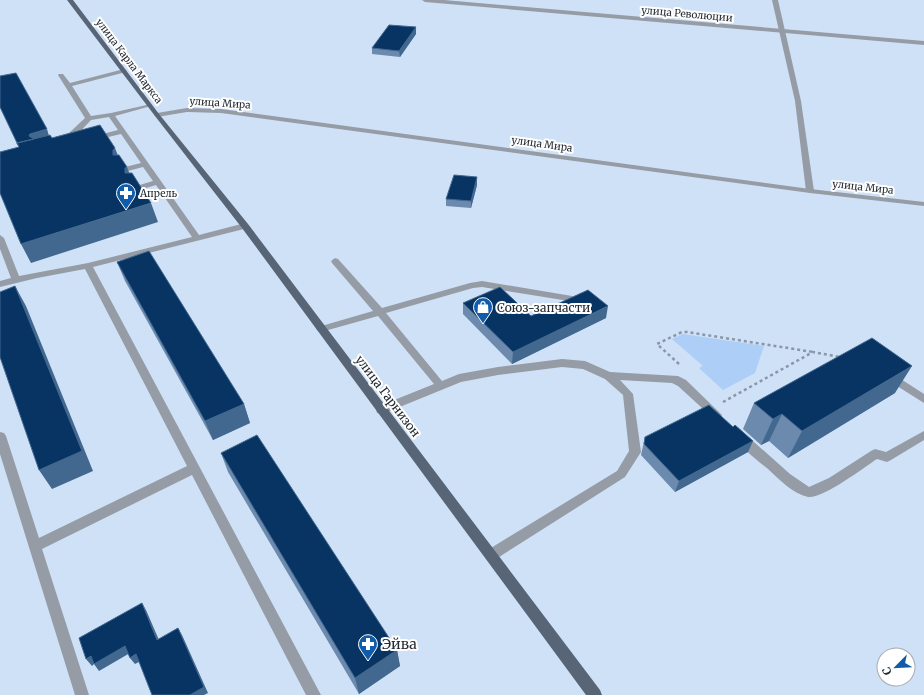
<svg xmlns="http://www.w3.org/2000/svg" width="924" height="695" font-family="Merriweather,serif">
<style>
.green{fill:#accef7}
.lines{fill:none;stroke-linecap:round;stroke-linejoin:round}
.path{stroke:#8997a7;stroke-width:2.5;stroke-dasharray:3 3;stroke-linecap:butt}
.service{fill:#959ca6;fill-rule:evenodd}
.minor{fill:#959ca6;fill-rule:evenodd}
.primary{fill:#586576;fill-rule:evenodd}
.wall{fill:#6b8aad}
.shaded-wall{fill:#43688f}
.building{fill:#073463;stroke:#43688f}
.labels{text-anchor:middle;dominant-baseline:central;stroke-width:4;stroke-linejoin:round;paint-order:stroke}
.far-street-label{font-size:10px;fill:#242b33;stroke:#fff}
.far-poi-label{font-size:10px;fill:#242b33;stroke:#fff;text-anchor:start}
.poi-label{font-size:12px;fill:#242b33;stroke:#fff;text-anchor:start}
.street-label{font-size:12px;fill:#242b33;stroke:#fff}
.near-poi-label{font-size:14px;fill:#242b33;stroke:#fff;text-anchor:start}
</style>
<rect width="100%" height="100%" fill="#cfe1f7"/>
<path class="green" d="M683,334L764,346L755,373L723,390L699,368L703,366L672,339Z"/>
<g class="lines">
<path class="path" d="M679,364L657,344L682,332H687L813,352
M723,402L813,352L840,357"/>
<path class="service" d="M772,0H778L801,101L814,191L810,193L806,191L795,101Z
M124,69L127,71L126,72L72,86L91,116L111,113L151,104V106L115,116L199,235L245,223L249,226L248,228L93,267L321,695H306L192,475L42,549L89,695H75L0,454V432L4,433L6,436L39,538L187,466L85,269L37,278L0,287V281L11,278L0,249V235L4,238L19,276L88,263L192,237L156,185L136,191H133V187L153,181L143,167L124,172H121V168L141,163L121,134L91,141V137L118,130L109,117L91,120L74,138L65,141L61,139L68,134L85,118L58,75L59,74H63L70,83Z
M335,258L338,259L382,308L470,283L482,281L572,296L574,298L569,301L482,287L473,288L386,313L442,381L459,374L498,367L562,359L585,361L610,372L678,376L686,380L722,415L721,418L717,419L713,418L678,386L672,383L620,380L633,394L641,452L625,477L496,559L491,561L486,559L485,555L486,551L617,471L629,451L623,395L605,379L583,369L562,367L498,375L461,382L385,413L381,414L377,413L376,410L377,407L434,384L378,316L321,332L318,331L316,329L318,327L373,311L332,263L331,261Z
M890,372L924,394V403L886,379L885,376L886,373Z
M924,431V440L891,460L887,462L877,459C863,468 823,499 808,497C793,494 779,479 768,469C758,461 741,448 735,437L737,434L741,433L745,434L790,474L809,487L829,478L871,451L875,449L886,452Z"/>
<path class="minor" d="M422,0H444L924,41V45L425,2Z
M187,108L221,109L810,189L924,202V206L810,193L221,113L187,112L157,117L154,115L157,113Z"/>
<path class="primary" d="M67,0H73L159,114L248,224L600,690L602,695H586L242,228L155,116Z"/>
</g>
<path class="wall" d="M416,27V34L400,57L372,54V48Z
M477,177V185L471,208L446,206V199Z
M117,262L244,404L250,423L213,440L125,281Z
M463,303L531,316L606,318L512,364L463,314Z
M895,393L788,458L769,441L761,445L743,429L754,403Z
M733,427L753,441L748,452L675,492L641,455L645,437Z
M221,453L397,650L400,666L359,694L228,472Z"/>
<path class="shaded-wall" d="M416,27V34L400,57L399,51Z
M47,129L49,136L23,155L30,134Z
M115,148L122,166L113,155V150Z
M127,167L134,185L125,173V168Z
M477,177V185L471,208V201Z
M151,203L158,222L31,263L21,244Z
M15,286L26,306L93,471L52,489L39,470Z
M608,306L606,318L512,364L513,352Z
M912,366L895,393L788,458L802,431Z
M244,404L250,423L213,440L205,421Z
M782,414L769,441L761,445L773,419Z
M753,441L748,452L675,492L679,481Z
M142,603L146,610L162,647L157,640Z
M178,628L182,635L208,693L204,695H190Z
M125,646L130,653L99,671L94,664L92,666L86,659L91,656Z
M397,650L400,666L359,694L355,678Z
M136,654L141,661L135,664L130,658Z"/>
<path class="building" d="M389,25L416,27L399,51L372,48Z
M16,73L47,129L30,134L29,136L34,139L17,143L18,145L0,107V76Z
M100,125L115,148L113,150V155H119L127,167L125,168V173H132L151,203L21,244L0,193V152L19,147L17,143L50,135L52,138Z
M454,175L477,177L471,201L446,199Z
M149,251L244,404L205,421L117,262Z
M15,286L82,451L39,470L0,357V292Z
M500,287L531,316L588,290L608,306L513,352L463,303Z
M872,338L912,366L802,431L782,414L773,419L754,403Z
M709,405L733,427L735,425L753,441L679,481L644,444L645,437Z
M257,435L397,650L355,678L221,453Z
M142,603L157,640L178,628L204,687L190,695H152L136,654L130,658L125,646L94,664L91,656L86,659L79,638Z"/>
<defs>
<g id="pharmacy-pin" transform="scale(1)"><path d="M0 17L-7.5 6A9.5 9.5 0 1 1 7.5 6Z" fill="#105cab" stroke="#fff"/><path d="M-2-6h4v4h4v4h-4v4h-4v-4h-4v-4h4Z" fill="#fff"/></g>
<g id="shop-pin" transform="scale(1)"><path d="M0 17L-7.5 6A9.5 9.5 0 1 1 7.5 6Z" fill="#105cab" stroke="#fff"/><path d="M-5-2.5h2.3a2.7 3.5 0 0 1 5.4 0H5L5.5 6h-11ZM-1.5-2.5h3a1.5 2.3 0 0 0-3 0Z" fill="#fff"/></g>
</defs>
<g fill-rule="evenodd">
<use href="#pharmacy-pin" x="126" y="193"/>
<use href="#shop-pin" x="483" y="307"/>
<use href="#pharmacy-pin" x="368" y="644"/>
</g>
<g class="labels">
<g class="far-street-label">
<text transform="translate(687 14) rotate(5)">улица Революции</text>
<text transform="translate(129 61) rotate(53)">улица Карла Маркса</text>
<text transform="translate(220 103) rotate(4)">улица Мира</text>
<text transform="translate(542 144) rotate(8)">улица Мира</text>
<text transform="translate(863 187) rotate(6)">улица Мира</text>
</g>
<g class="far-poi-label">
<text x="140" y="193">Апрель</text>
</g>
<g class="poi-label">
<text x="497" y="307">Союз-запчасти</text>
</g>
<g class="street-label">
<text transform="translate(388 396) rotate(53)">улица Гарнизон</text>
</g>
<g class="near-poi-label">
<text x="382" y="644">Эйва</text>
</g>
</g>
<g transform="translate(896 667) rotate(246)"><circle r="19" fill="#ffffff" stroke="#a7aaad"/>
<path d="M0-3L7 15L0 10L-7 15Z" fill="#105cab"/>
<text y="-6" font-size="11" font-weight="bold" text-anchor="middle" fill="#242b33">С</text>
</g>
</svg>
